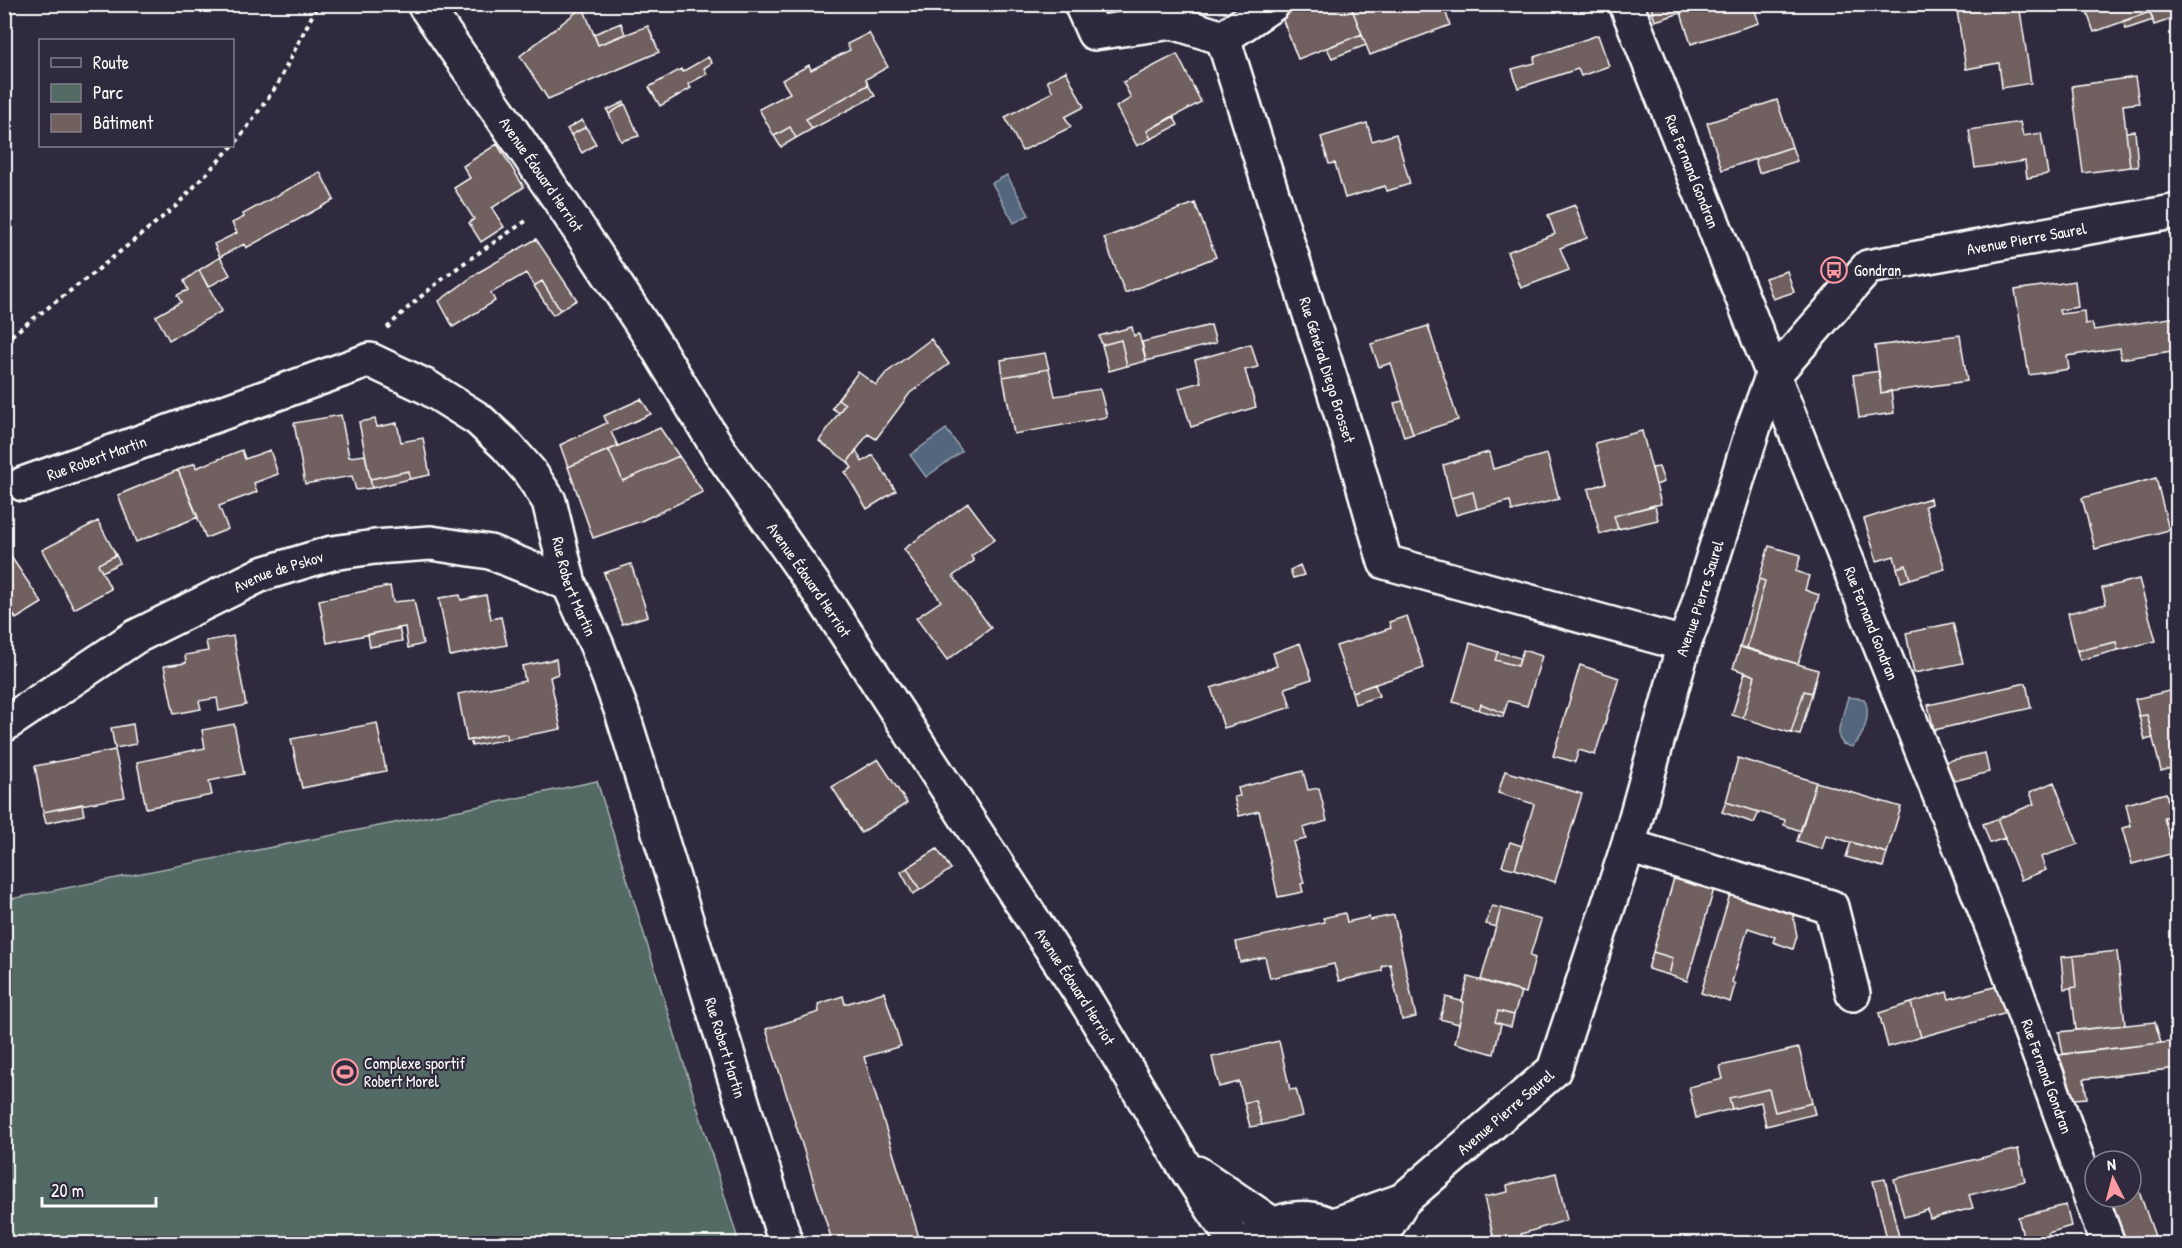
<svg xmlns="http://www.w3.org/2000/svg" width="2182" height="1248" font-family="'Patrick Hand',sans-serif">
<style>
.green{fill:#536a65;stroke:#a9b4b2;stroke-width:1.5}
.water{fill:#52667d;stroke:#97a3b1;stroke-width:1.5}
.building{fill:#70615e;stroke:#fff;stroke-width:1.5}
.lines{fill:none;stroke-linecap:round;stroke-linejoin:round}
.minor-casing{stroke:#fff;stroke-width:38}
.path{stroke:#fff;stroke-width:4;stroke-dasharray:4.5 4.5;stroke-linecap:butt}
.minor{stroke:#2f2a3d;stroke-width:33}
.labels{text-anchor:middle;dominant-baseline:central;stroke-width:4.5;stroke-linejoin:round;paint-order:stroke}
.street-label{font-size:16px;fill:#fff;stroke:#2f2a3d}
.poi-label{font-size:16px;fill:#fff;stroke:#2f2a3d;text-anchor:start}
</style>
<rect width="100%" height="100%" fill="#2f2a3d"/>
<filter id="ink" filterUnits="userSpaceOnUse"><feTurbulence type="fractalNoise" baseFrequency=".0167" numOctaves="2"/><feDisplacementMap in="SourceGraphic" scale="12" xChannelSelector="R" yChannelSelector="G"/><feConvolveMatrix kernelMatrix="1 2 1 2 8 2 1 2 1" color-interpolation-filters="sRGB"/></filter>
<g filter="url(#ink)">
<path class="green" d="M597,781L739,1243H5V900L475,807Z"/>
<path class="water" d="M1007,175L1029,215L1014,223L992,183Z
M946,429L962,451L926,477L910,455Z
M1848,697L1864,699C1872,713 1864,737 1852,747L1843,744L1839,738V728Z"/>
<path class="building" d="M1303,4H1350L1362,34L1298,59L1280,13Z
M1350,4H1443L1450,25L1370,55Z
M1650,4H1753L1759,23L1691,44L1681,13L1655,21Z
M1956,4H2019L2031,83L2002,88L1999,63L1966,69Z
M2084,4H2167L2172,19L2154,25L2150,12L2094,32Z
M583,7L598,45L648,26L659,52L548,99L520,56Z
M2150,12L2153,20L2126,29L2123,21Z
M621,23L625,34L598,45L594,34Z
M869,33L888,67L866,79L868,85L806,119L812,129L796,138L790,127L774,136L759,109L790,93L782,80L809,65L811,70L850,50L847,44Z
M1362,34L1366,45L1332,58L1327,48Z
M1598,35L1609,66L1581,76L1578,69L1518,88L1512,69L1535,63L1534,57Z
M1177,54L1201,102L1147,131L1151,139L1137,146L1116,107L1131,98L1123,82Z
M708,57L712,63L704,68L707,74L688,84L691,88L660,106L649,87L681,69L682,72Z
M1066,71L1084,107L1065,117L1071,127L1022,151L1005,117L1053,92L1047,81Z
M2135,77L2139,103L2123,105L2130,167L2083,173L2072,86Z
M868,85L875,96L812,129L806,119Z
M1777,100L1792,147L1722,170L1707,123Z
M624,102L625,104L609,114L607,110Z
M625,104L639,136L621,141L609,114Z
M1173,116L1178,125L1151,139L1147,131Z
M582,120L586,127L571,135L567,129Z
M2020,122L2023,136L2041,133L2048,174L2027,178L2025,161L1975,168L1969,130Z
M1367,123L1372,141L1396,134L1410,184L1387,191L1385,186L1345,198L1335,163L1329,164L1321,137Z
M586,127L596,144L582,153L571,135Z
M790,127L796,138L781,147L774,136Z
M2135,131L2138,167H2130L2126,132Z
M497,144L524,187L492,208L504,227L481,242L469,223L474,219L454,188L470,178L463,166Z
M1792,147L1797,161L1759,173L1755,159Z
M320,172L334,200L246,248L244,244L220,257L214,244L237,233L232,223L244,217L243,214Z
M1195,203L1216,257L1125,293L1104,238Z
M1575,205L1587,238L1560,248L1569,270L1521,288L1507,252L1555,234L1548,215Z
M536,239L577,300L560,310L542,281L534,286L526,273L491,293L495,301L453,327L439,301L479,272Z
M220,257L230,275L208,287L199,270Z
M199,270L222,311L169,340L156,316L181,302L177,295L188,290L184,281Z
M1787,271L1794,292L1773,299L1765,278Z
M542,281L560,310L553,315L534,286Z
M2075,281L2078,307L2059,310L2060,314L2084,311L2085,324L2092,323L2094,330L2176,317L2178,350L2121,359L2120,348L2067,356L2069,369L2029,375L2015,290Z
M1211,325L1216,343L1146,361L1142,342Z
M1428,326L1458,420L1413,434L1391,363L1379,367L1371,344Z
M1132,327L1134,336L1139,334L1146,361L1127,366L1121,340L1102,345L1099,336Z
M1960,335L1967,381L1881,393L1875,346Z
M931,339L949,364L910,393L876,439L868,434L848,462L819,441L845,404L838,399L858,372L876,385L886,373Z
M1121,340L1127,366L1109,371L1102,345Z
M1251,344L1258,367L1245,370L1256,407L1191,427L1179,388L1201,382L1195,360Z
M1045,353L1049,369L1003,377L1001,360Z
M1049,369L1055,396L1100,389L1107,417L1014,434L1003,377Z
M1879,371L1881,393L1891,391L1894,413L1859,418L1853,375Z
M641,399L651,414L611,432L618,446L568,467L560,445L607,423L604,416Z
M838,399L845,404L839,413L832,408Z
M1403,401L1413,434L1404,437L1394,403Z
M341,415L349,457L365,455L372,488L356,490L352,476L305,484L294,423Z
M375,419L377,427L397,423L401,442L423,438L430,475L410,479L409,471L370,479L359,422Z
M660,428L679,456L623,481L609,450Z
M1642,431L1661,504L1614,516L1618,529L1600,534L1588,489L1606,483L1595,443Z
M242,450L245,459L270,450L278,474L254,483L257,492L219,506L228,529L206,538L178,470L195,463L196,468Z
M609,450L623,481L679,456L703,492L641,521L593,538L568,467Z
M856,450L862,462L873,455L896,491L867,509L845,472L852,468L848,462Z
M1489,452L1493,469L1547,454L1559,499L1512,511L1510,501L1477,509L1473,492L1451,498L1443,465Z
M1659,467L1664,482L1656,485L1652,468Z
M178,470L198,517L136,542L118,495Z
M409,471L410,479L372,488L370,479Z
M2156,478L2169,530L2095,549L2082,498Z
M1473,492L1477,509L1456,515L1451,498Z
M1930,498L1931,504L1925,506L1945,569L1910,579L1906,565L1897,568L1894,556L1877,561L1864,519Z
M968,503L995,539L971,556L974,561L953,576L991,628L947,660L916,618L941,601L904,549Z
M1655,505L1658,520L1618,529L1614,516Z
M98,521L116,555L98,564L111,589L74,609L42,550Z
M1769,546L1801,555L1796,571L1809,576L1805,590L1819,595L1798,664L1747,648L1765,581L1759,579Z
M6,549L42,603L16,619L6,603L4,604V550Z
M116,555L120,563L102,572L98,564Z
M631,564L648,616L622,624L604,573Z
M1300,565L1304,575L1293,578L1290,570Z
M1906,565L1910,579L1901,582L1897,568Z
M1759,579L1765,581L1747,648L1740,647Z
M2139,579L2156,641L2118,650L2116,642L2077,651L2068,613L2106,604L2102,588Z
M390,586L393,602L414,600L423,644L408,648L405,627L327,643L319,600Z
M460,595L461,600L486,595L491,619L501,617L507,645L450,656L439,598Z
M6,603L15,617L4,623V604Z
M1407,616L1424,668L1352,692L1336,646L1391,628L1389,622Z
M1953,623L1963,663L1914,673L1906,633Z
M399,628L402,641L370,647L368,635Z
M233,636L246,705L219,711L217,698L199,701L201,709L174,714L164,666L186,663L185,655L208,651L206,641Z
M2116,642L2118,650L2080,660L2077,651Z
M1300,643L1312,679L1285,688L1291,707L1224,728L1211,688L1277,666L1273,653Z
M1470,643L1498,652L1495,660L1518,666L1523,650L1542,656L1527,706L1508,701L1504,713L1481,704L1479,710L1453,702Z
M1740,647L1818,670L1812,693L1804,691L1791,733L1743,718L1755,676L1733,668Z
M1498,652L1520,658L1518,666L1495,660Z
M556,659L558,674L550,677L561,729L508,739L506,733L467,741L458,694L525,681L522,666Z
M1580,665L1619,678L1595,755L1579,750L1575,762L1553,756Z
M1745,672L1755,676L1743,718L1732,715Z
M2026,683L2031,708L1934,730L1928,705Z
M1375,684L1379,696L1355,704L1352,692Z
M2178,689V766L2161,771L2147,715L2139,716L2135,699Z
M1804,691L1812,693L1800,735L1791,733Z
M1481,704L1504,713L1503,717L1479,710Z
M2147,715L2153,738L2145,740L2139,716Z
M377,723L386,771L302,788L291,739Z
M133,724L136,744L115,748L111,728Z
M234,724L244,774L209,781L212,795L146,808L137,762L205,748L202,730Z
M506,733L508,739L472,746L470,740Z
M115,750L125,797L43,812L35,766Z
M1985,753L1989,772L1950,782L1943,762Z
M1738,758L1816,782L1801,831L1784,825L1785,820L1726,802Z
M878,759L907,803L861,833L832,787Z
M1303,771L1308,790L1319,788L1327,821L1303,828L1306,839L1293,842L1304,883L1301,884L1303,892L1278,897L1259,811L1239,816L1234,797L1240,796L1238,788Z
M1505,771L1582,794L1555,882L1515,869L1534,804L1498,793Z
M1816,782L1901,807L1887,853L1826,835L1822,849L1797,841Z
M2054,782L2078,844L2041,857L2046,870L2021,880L1997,819L2034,804L2030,792Z
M2166,793L2172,817L2164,818L2174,853L2132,864L2122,828L2131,826L2126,804Z
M1726,802L1759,812L1754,823L1722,812Z
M82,804L84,815L46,823L43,812Z
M2172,817L2178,840V852L2174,853L2164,818Z
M1997,819L2005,838L1990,843L1983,824Z
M1510,842L1522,846L1515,869L1502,866Z
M1851,842L1887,853L1883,867L1846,857Z
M937,849L951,869L920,890L907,868Z
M907,868L920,890L913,894L901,872Z
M1674,878L1714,889L1687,981L1669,975L1673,958L1653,952Z
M1730,894L1792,911L1797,936L1793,949L1773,942L1775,937L1748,928L1732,982L1735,984L1730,1002L1701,993Z
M1492,906L1501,908L1496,927L1486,924Z
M1501,908L1541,920L1530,956L1535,958L1526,993L1481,980Z
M1345,913L1347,922L1369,917L1370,920L1394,915L1416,1017L1402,1020L1390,964L1382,966V971L1339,981L1334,964L1270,978L1265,957L1240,962L1236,942L1325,922L1323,918Z
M2117,951L2125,1025L2076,1030L2071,988L2076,987L2073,956Z
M1653,952L1673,958L1669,975L1648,969Z
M2073,956L2076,987L2064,989L2061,957Z
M1468,977L1521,992L1514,1015L1498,1011L1495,1022L1501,1024L1494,1054L1455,1043L1464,1002L1462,1001Z
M1998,986L2007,1013L1921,1037L1911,1003L1947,992L1949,999Z
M884,992L901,1046L864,1057L921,1244H833L766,1029L819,1012L818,1004L843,996L845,1004Z
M1446,997L1464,1002L1459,1024L1440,1019Z
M1911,1003L1921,1037L1888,1047L1879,1013Z
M1498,1011L1514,1015L1511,1027L1495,1022Z
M2155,1022L2161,1043L2063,1054L2059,1032Z
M1279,1041L1290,1090L1296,1089L1303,1116L1262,1125L1255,1100L1244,1103L1239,1082L1219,1087L1212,1057Z
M2178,1041V1068L2084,1079L2087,1098L2074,1099L2059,1055Z
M1799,1048L1812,1103L1775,1112L1769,1089L1729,1098L1732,1109L1696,1118L1689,1087L1723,1079L1720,1066Z
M1769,1089L1775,1112L1812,1103L1815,1114L1766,1126L1761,1102L1732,1109L1729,1098Z
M1255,1100L1262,1125L1250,1127L1244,1103Z
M2018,1149L2025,1181L1969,1195L1973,1208L1930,1219L1928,1210L1904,1217L1894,1179Z
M2131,1169L2157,1242L2154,1244H2124L2108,1197H2131Z
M1556,1173L1567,1220L1521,1234L1522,1239L1495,1244L1484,1197L1508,1192L1507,1185Z
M1885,1179L1899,1237L1887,1239L1873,1181Z
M2066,1205L2071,1226L2048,1233L2051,1244H2025L2018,1217Z
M2178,1234V1244H2154L2157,1242Z
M1899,1237H1905L1907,1244H1888L1887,1239Z"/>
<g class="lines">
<g class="minor-casing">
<g id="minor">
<path id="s1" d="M424,4L559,199L655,344L719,450L825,601L1089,1006L1183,1164L1236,1244"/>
<path id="s2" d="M1081,4L1094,33L1173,22L1223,38L1359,470L1385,562L1684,644"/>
<path id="s3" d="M1626,4L2002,952L2108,1244"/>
<path d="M1223,38L1273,4"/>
<path id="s4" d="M23,484L370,360L427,387L478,419L506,445L529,471L549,501L569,584L597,646L622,712L786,1244"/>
<path id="s5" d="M4,725L135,637L262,574L332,553L375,547L431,543L490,552L569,584"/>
<path d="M1628,846L1831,907L1853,994"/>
<path d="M1197,1173L1272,1224"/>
<path id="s6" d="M1403,1200L1554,1070L1628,846L1684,644L1694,618L1754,426L1772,377L1868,267L2178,211"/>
<path d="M1331,1226L1403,1200L1376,1244"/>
<path d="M1249,1244C1273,1215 1322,1207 1347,1240"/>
</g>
</g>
<path class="path" d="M387,328C429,285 479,252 529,219
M4,341L95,272L175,207L239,139L277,85L318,4"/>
<use href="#minor" class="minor"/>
</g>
</g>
<defs>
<g id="bus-ring" transform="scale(1.35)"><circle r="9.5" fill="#2f2a3d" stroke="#ff9aa2" stroke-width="1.5"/><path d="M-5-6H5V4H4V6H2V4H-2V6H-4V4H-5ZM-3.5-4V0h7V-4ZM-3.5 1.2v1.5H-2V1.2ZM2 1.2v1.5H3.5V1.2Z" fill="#ff9aa2"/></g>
<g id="stadium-ring" transform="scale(1.35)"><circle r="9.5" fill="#2f2a3d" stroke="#ff9aa2" stroke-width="1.5"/><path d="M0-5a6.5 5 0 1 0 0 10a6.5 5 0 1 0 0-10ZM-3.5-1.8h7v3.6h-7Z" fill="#ff9aa2"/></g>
</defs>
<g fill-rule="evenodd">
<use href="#bus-ring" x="1834" y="270"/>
<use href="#stadium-ring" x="345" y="1072"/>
</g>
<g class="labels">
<g class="street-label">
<text stroke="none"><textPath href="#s3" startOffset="180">Rue Fernand Gondran</textPath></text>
<text stroke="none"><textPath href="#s1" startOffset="207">Avenue Édouard Herriot</textPath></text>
<text stroke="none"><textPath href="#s6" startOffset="1233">Avenue Pierre Saurel</textPath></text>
<text stroke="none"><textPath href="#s2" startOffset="512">Rue Général Diego Brosset</textPath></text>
<text stroke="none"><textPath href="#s4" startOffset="78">Rue Robert Martin</textPath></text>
<text stroke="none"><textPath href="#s5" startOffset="316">Avenue de Pskov</textPath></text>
<text stroke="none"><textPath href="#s1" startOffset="693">Avenue Édouard Herriot</textPath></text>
<text stroke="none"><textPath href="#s4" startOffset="690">Rue Robert Martin</textPath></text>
<text stroke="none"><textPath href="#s6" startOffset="693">Avenue Pierre Saurel</textPath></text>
<text stroke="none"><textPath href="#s3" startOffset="666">Rue Fernand Gondran</textPath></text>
<text stroke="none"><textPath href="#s1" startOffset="1179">Avenue Édouard Herriot</textPath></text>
<text stroke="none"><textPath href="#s4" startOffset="1176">Rue Robert Martin</textPath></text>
<text stroke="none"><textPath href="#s3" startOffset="1152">Rue Fernand Gondran</textPath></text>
<text stroke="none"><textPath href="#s6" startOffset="135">Avenue Pierre Saurel</textPath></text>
</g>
<g class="poi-label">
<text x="1854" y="270">Gondran</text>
<text x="364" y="1063">Complexe sportif<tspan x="364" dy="18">Robert Morel</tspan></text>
</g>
</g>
<rect width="2182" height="1248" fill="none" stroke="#2f2a3d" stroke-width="24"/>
<rect x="12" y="12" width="2158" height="1224" fill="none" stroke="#fff" stroke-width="2" filter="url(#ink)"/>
<rect x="39" y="39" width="195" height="108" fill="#2f2a3d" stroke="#827f8b" stroke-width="1.5"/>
<rect x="51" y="58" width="30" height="9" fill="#2f2a3d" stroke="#827f8b" stroke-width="1.5"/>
<text x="93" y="69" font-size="18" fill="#ffffff">Route</text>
<rect x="51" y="84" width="30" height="18" fill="#536a65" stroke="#827f8b" stroke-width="1.5"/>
<text x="93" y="99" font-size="18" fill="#ffffff">Parc</text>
<rect x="51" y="114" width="30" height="18" fill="#70615e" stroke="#827f8b" stroke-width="1.5"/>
<text x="93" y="129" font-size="18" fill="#ffffff">Bâtiment</text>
<g transform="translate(2113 1179) rotate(354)"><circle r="28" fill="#2f2a3d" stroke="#827f8b" stroke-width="1.5"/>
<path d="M0-4.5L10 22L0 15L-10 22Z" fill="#ff9aa2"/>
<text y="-9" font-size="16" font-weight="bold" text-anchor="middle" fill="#ffffff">N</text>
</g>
<path d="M42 1197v9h114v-9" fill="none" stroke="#ffffff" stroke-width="3"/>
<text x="51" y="1197" font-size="18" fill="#ffffff" stroke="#2f2a3d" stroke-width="4.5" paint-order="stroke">20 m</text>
</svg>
